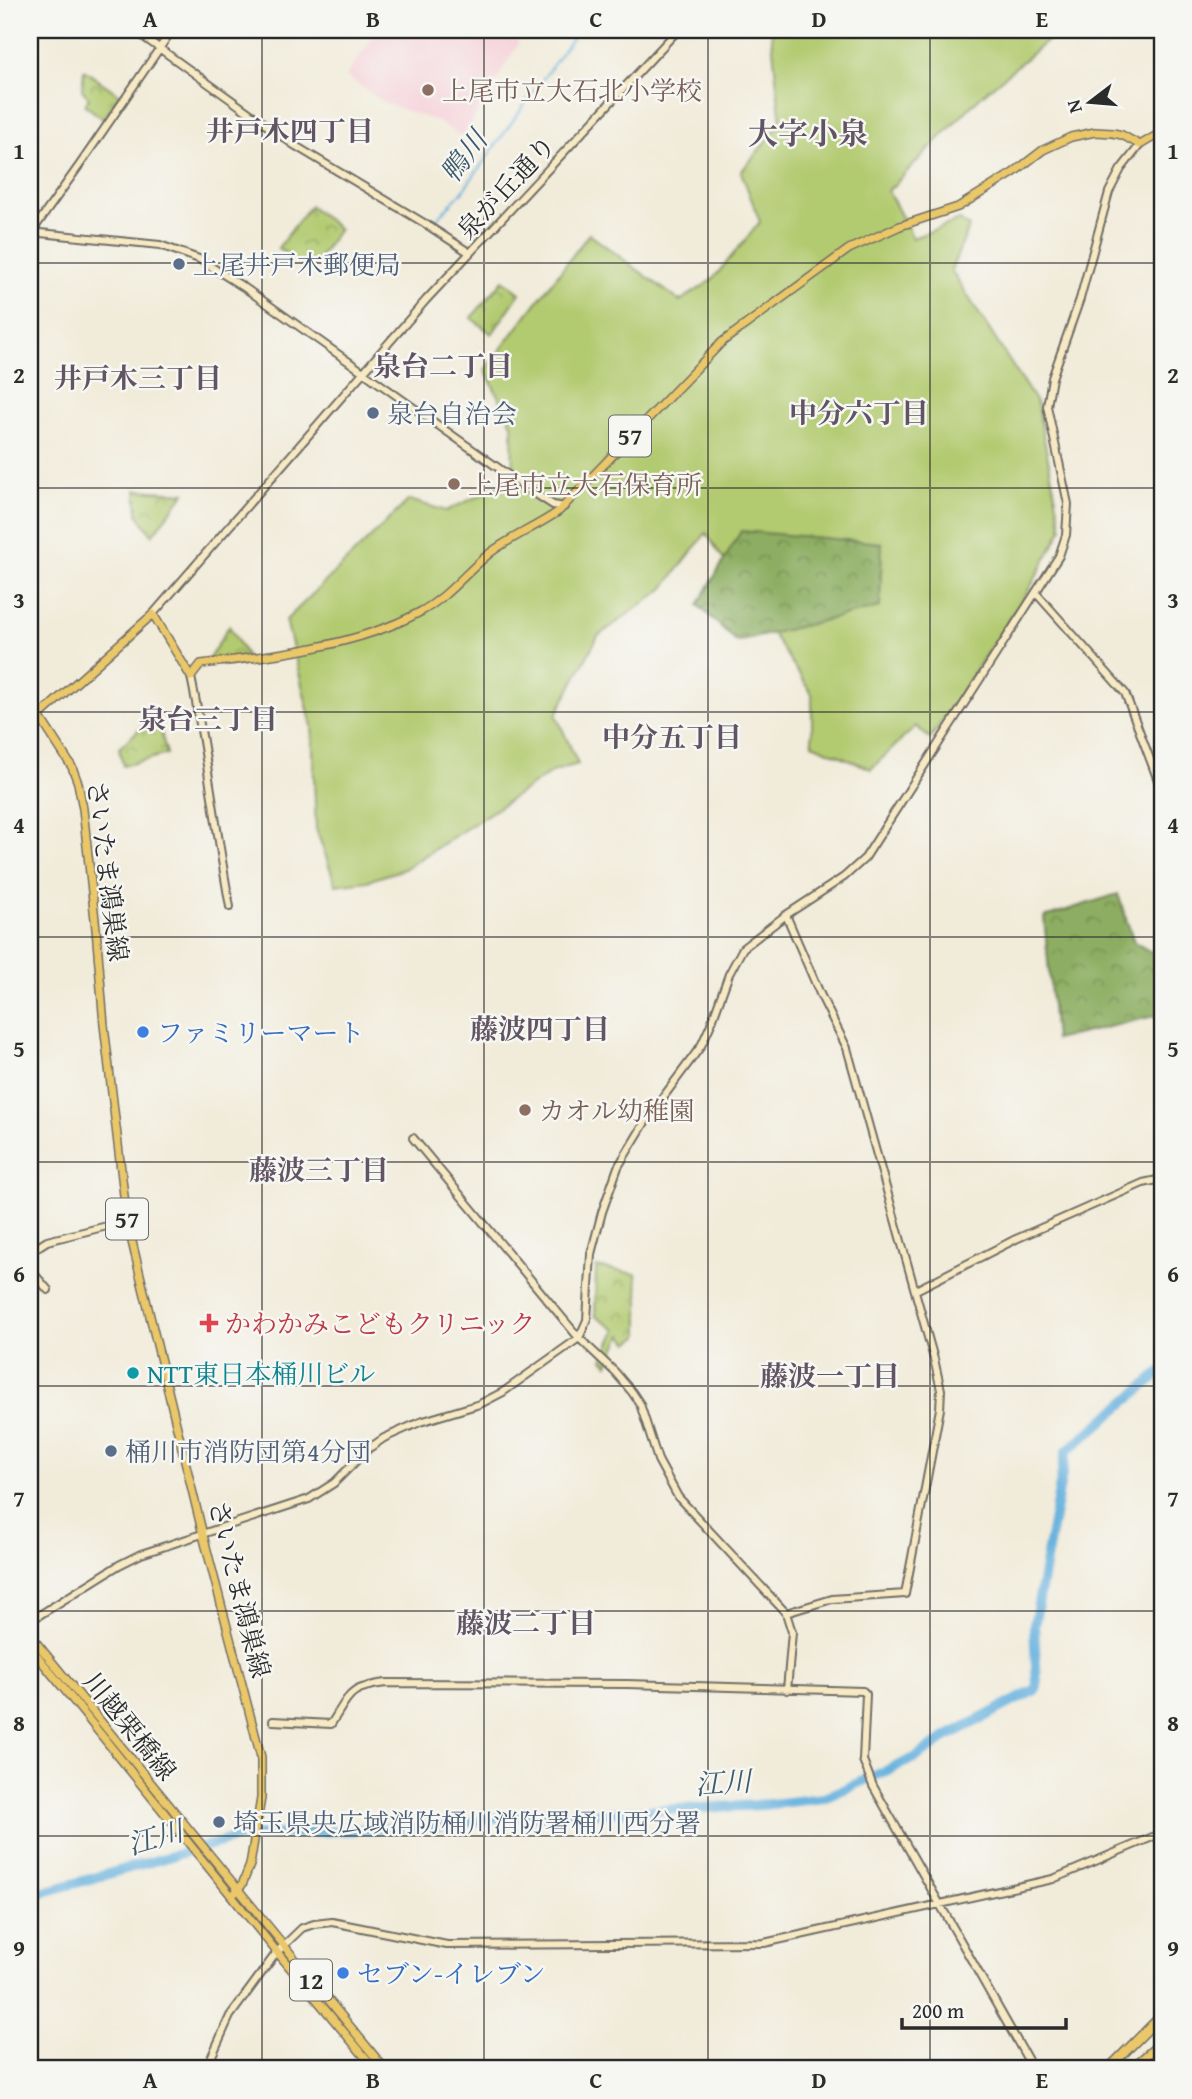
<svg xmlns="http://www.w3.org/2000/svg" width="1192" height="2099" font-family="'Gentium Book Plus','Noto Serif JP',serif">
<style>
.built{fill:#f6cfd8}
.grass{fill:#b2ca70;stroke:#6e7a4e;stroke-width:2}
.forest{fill:url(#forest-crowns);stroke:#5c6c46;stroke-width:2}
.park{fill:url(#park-crowns);stroke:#6e7a4e;stroke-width:2}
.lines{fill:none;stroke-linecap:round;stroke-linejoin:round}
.stream{stroke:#65b1de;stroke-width:2}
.river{stroke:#65b1de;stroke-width:10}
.secondary-casing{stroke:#706e68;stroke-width:10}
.primary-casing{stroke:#706e68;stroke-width:10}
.highway-casing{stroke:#706e68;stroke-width:11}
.secondary{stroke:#f7e9c3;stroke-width:6}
.primary{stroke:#eac769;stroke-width:7}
.highway{stroke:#eac769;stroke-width:8}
.grid{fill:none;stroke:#2b2b2b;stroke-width:2;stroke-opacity:0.55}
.education-dot{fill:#8d6e63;stroke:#f6f6f2;stroke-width:2.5}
.service-dot{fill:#5c6f8a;stroke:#f6f6f2;stroke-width:2.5}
.shop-dot{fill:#3f7fe0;stroke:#f6f6f2;stroke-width:2.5}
.health-dot{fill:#e0444e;stroke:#f6f6f2;stroke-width:2.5}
.culture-dot{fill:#0f9aa8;stroke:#f6f6f2;stroke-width:2.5}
.labels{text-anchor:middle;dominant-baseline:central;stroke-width:5;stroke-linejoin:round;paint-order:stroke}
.shield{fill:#f6f6f2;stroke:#686867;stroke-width:2}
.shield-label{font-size:24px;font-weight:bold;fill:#2b2b2b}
.education-label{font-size:26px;fill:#785e54;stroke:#f6f6f2;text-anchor:start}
.street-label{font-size:26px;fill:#2b2b2b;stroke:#f6f6f2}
.service-label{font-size:26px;fill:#4e5e75;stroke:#f6f6f2;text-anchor:start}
.shop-label{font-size:26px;fill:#366cbe;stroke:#f6f6f2;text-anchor:start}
.health-label{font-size:26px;fill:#be3a42;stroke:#f6f6f2;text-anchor:start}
.culture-label{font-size:26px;fill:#0d838f;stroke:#f6f6f2;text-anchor:start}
.neighbourhood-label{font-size:28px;font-weight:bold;fill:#615563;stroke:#f6f6f2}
.water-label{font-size:28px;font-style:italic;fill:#3f5a6a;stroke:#f6f6f2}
.quarter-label{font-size:30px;font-weight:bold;fill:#615563;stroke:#f6f6f2}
.neatline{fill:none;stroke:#2b2b2b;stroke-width:2.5}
.grid-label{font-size:23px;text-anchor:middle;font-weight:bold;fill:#2b2b2b}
</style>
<defs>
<pattern id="forest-crowns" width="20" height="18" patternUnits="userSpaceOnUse" patternTransform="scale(1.75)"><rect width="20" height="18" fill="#8dae62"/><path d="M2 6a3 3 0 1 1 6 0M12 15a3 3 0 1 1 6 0" fill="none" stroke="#738e51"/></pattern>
<pattern id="park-crowns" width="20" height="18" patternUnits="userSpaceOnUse" patternTransform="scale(1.75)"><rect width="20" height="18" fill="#b2ca70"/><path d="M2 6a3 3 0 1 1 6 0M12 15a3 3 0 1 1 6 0" fill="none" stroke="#91a45c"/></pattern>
</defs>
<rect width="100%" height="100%" fill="#f6f6f2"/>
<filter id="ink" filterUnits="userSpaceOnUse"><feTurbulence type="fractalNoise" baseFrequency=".0143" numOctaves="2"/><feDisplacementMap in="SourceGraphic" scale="14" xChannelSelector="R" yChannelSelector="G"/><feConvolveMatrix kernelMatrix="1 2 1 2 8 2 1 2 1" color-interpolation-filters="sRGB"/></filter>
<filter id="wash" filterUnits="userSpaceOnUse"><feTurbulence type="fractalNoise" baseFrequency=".00686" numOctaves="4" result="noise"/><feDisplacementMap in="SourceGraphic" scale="28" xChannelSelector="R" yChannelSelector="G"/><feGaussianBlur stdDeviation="1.57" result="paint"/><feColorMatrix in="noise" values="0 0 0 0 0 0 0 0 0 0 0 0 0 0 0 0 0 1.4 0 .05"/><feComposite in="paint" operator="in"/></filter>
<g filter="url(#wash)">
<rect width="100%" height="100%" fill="#f1ebd9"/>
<path class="built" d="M378,30H503L518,40V44L464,134L460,135L436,121L387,104L346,76Z"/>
<path class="grass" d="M771,30H1060L981,96L888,191L913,238L960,220L969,227L951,270L1037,404L1062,529L1030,588L930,739L916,726L871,769L812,744V694L706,533L663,589L598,636L556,715L578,764L554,771L404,869L367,881L336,885L316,829L312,726L286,620L409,500L446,511L513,480L512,424L485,370L589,234L680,301L712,280L760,222L741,172L781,123Z"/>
<path class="forest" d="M741,531L882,543L880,607L737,642L698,605Z
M1118,894L1134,942L1162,958V1014L1055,1040L1044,917Z"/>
<path class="park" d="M84,70L120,95L103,119L85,105L89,98L82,90Z
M310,206L339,229L310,271L278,248Z
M503,280L520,293L492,334L471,318Z
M136,490L185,493L152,535L138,515Z
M229,626L247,657L207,662Z
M156,714L167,754L123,766L119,748Z
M596,1267L636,1274L639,1299V1336L629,1343L622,1335L608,1364L603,1359L616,1330L595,1316Z"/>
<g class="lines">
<path class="stream" d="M432,224L462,192L578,30"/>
<path class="river" d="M30,1896L242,1836L455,1825L494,1818L762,1805L824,1798L915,1758L948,1736L1035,1690L1037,1686L1034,1626L1066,1452L1162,1371"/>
</g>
</g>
<g filter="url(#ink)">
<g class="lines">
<g class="secondary-casing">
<path id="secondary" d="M134,30L294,145L424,223L470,253
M30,232L160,245L199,259L245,288L528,489L553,505L564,507
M31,233L81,163L172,30
M1036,593L1125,693L1162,791
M153,614L426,300L678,30
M191,677C207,753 216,831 230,907
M30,707L39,716L30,724
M786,915L821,996L847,1048L934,1359L941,1390L940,1409L905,1594L832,1599L786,1613
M413,1138L579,1338L615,1372L632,1392L640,1404L658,1460L678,1497L786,1613L792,1632L787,1690
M30,1252L47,1241L127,1221
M30,1269L48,1290
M916,1290L1016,1239L1143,1183L1162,1179
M30,1621L119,1565L141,1554L309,1499L334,1483L368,1449L384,1438L420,1422L480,1404L503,1392L579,1338L587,1320L591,1254L602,1212L618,1167L647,1119L701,1046L711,1024L729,974L743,948L786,915L844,877L865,858L1059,556L1066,535L1068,504L1047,406L1052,378L1080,299L1109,192L1121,169L1140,145
M273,1721L331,1724C351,1693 348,1688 386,1683L627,1684L863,1691L866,1694L863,1760L873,1786L1033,2069
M206,2069L230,2016L277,1952L302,1928L314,1924L332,1922L447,1945L764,1943L1053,1879L1162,1833"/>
</g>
<g class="primary-casing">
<path id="primary" d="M30,1635L385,2069
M30,1647L277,1952L375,2069
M232,1896L242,1885L250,1865L261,1798V1757L203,1535L127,1221L104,1025L96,929L83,809L78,783L72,767L39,716L153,614L191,677L201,664C272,656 358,646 420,612C448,597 466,572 490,553C509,538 538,526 559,511L722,342L849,249L900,226L958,207L1013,173L1043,150L1071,137L1095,132L1113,133L1122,135L1140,145L1162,132"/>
</g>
<g class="highway-casing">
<path id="highway" d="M1108,2069L1162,2015
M1131,2069L1162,2042"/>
</g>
<use href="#secondary" class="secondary"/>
<use href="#primary" class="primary"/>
<use href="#highway" class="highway"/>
</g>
</g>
<path class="grid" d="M262,30V2069M484,30V2069M708,30V2069M930,30V2069M30,263H1162M30,488H1162M30,712H1162M30,937H1162M30,1162H1162M30,1386H1162M30,1611H1162M30,1836H1162"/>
<g class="education-dot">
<circle cx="428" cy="90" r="7"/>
<circle cx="454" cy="484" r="7"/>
<circle cx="525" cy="1110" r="7"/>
</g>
<g class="service-dot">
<circle cx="179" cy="264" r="7"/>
<circle cx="373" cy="413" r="7"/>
<circle cx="111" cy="1451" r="7"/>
<circle cx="219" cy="1822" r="7"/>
</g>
<g class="shop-dot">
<circle cx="143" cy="1032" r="7"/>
<circle cx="343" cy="1973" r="7"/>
</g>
<path class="health-dot" d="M205.5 1312.5h7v7h7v7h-7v7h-7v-7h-7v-7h7z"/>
<circle class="culture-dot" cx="133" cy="1373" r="7"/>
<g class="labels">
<g class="shield">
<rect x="609" y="415.5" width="42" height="41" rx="5"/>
<rect x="106" y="1198.5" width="42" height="41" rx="5"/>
<rect x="290" y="1959.5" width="42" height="41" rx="5"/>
</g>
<g class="shield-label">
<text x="630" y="436">57</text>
<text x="127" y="1219">57</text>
<text x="311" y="1980">12</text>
</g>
<g class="education-label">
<text x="442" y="90">上尾市立大石北小学校</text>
<text x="468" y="484">上尾市立大石保育所</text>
<text x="539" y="1110">カオル幼稚園</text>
</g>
<g class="street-label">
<text transform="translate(506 187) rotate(-47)">泉が丘通り</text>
<text transform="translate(108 871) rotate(83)">さいたま鴻巣線</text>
<text transform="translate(240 1589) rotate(76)">さいたま鴻巣線</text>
<text transform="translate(130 1726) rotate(51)">川越栗橋線</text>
</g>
<g class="service-label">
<text x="193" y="264">上尾井戸木郵便局</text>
<text x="387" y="413">泉台自治会</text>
<text x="125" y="1451">桶川市消防団第4分団</text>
<text x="233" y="1822">埼玉県央広域消防桶川消防署桶川西分署</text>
</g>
<g class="shop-label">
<text x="157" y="1032">ファミリーマート</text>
<text x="357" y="1973">セブン-イレブン</text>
</g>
<g class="health-label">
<text x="225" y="1323">かわかみこどもクリニック</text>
</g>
<g class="culture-label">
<text x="147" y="1373">NTT東日本桶川ビル</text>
</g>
<g class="neighbourhood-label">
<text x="290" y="130">井戸木四丁目</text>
<text x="443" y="365">泉台二丁目</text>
<text x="138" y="377">井戸木三丁目</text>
<text x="859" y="412">中分六丁目</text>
<text x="208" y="718">泉台三丁目</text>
<text x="672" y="736">中分五丁目</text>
<text x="540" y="1028">藤波四丁目</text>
<text x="319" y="1169">藤波三丁目</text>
<text x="830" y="1375">藤波一丁目</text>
<text x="526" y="1622">藤波二丁目</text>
</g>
<g class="water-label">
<text transform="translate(463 156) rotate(-53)">鴨川</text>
<text transform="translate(723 1782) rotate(-4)">江川</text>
<text transform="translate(155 1837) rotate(-16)">江川</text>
</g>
<g class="quarter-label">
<text x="808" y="133">大字小泉</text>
</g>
</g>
<rect width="1192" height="2099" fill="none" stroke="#f6f6f2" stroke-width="77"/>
<g transform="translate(1090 102) rotate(254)" stroke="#f6f6f2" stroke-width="5" paint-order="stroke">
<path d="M0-5L12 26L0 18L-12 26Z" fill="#2b2b2b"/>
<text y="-10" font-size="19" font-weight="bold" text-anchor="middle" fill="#2b2b2b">N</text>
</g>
<path d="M902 2018v10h164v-10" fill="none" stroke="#2b2b2b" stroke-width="3.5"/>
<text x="912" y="2018" font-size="21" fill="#2b2b2b" stroke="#f6f6f2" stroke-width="5" paint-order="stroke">200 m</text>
<rect x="38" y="38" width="1116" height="2022" class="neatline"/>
<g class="grid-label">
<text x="150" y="27">A</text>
<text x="373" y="27">B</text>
<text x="596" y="27">C</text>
<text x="819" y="27">D</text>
<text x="1042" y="27">E</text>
<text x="19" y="159">1</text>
<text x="1173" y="159">1</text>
<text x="19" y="383">2</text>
<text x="1173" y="383">2</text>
<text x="19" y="608">3</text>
<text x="1173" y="608">3</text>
<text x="19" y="833">4</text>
<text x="1173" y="833">4</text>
<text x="19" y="1057">5</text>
<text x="1173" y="1057">5</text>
<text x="19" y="1282">6</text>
<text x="1173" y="1282">6</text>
<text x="19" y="1507">7</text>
<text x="1173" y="1507">7</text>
<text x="19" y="1731">8</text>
<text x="1173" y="1731">8</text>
<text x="19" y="1956">9</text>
<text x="1173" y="1956">9</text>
<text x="150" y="2088">A</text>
<text x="373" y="2088">B</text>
<text x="596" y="2088">C</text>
<text x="819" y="2088">D</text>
<text x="1042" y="2088">E</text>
</g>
</svg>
